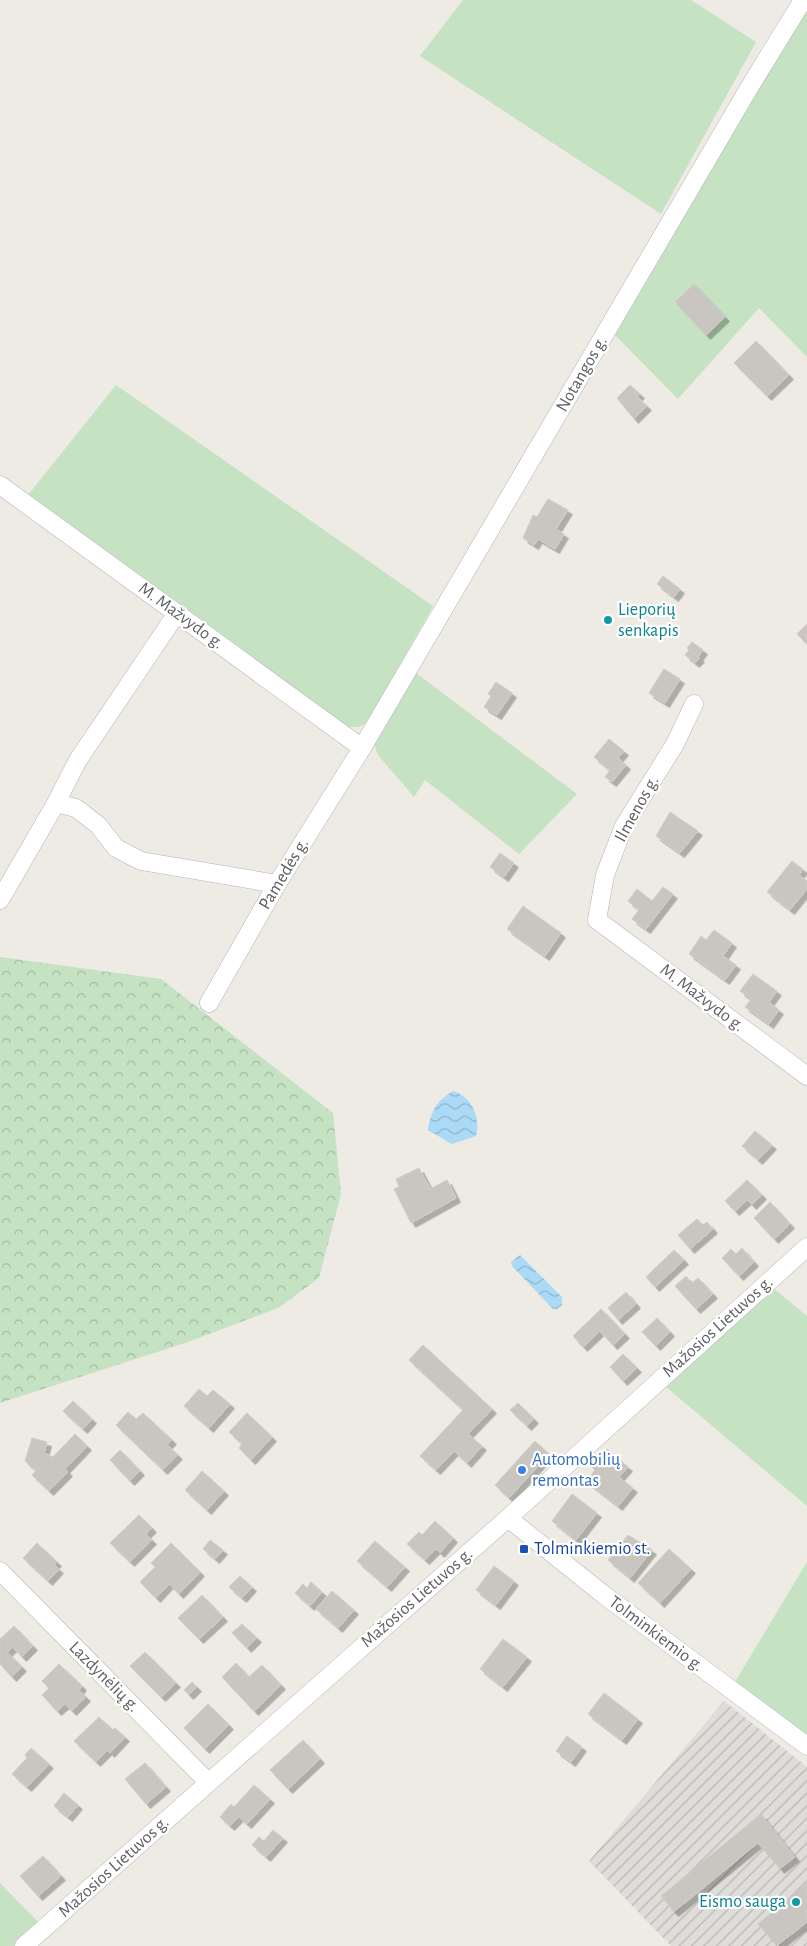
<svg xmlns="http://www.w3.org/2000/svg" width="807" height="1946" font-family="'Alegreya Sans',sans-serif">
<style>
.industrial{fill:url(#industrial-furrows)}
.green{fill:#c5e2c3}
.forest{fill:url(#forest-crowns)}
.water{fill:url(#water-waves)}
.building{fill:#c9c6c1;stroke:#d1ccc3;filter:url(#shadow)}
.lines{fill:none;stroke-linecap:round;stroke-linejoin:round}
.minor-casing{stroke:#b2b5b8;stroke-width:19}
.minor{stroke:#fff;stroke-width:18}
.culture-dot{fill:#0f9aa8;stroke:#fff;stroke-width:2}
.shop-dot{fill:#3f7fe0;stroke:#fff;stroke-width:2}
.transit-dot{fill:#1a4fb4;stroke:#fff;stroke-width:2}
.labels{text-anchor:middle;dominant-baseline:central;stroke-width:4.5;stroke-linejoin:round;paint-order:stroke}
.street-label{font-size:18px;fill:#5c6063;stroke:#fff}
.culture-label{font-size:18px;fill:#0d838f;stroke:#fff;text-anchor:start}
.shop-label{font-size:18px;fill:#366cbe;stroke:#fff;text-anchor:start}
.transit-label{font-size:18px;fill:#164399;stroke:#fff;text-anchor:start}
</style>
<defs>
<pattern id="industrial-furrows" width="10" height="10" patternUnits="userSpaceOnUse" patternTransform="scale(1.25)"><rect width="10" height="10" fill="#dfddd9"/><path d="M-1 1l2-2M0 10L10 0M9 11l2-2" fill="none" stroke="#b8b7b4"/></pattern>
<pattern id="forest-crowns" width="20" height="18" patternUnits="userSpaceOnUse" patternTransform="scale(1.25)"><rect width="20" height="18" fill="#c5e2c3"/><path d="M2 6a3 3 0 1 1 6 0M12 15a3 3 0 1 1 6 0" fill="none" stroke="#a3bba2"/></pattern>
<pattern id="water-waves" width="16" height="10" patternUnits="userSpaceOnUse" patternTransform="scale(1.25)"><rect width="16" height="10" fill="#abdaf6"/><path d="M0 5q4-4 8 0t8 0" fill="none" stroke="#8eb4cb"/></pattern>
<filter id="shadow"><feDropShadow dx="4.5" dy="4.5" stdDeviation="0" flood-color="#0004"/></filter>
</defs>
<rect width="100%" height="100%" fill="#edebe4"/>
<path class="industrial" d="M724,1701L807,1767V1946H671L589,1861Z"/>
<path class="green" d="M463,0H691L756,42L661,214L420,56Z
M807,7V357L759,308L678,399L613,333Z
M116,385L433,606L367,723L358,727H344L28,495Z
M412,670L577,794L519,854L425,780L414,797L378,755L374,744Z
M773,1288L807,1316V1506L665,1386Z
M807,1562V1738L735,1682Z
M0,1883L39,1923L13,1946H0Z"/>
<path class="forest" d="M0,957L161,979L333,1113L341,1194L319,1278L278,1308L188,1342L0,1403Z"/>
<path class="water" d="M453,1091C472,1097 481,1117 476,1136L452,1144L428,1130C431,1111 436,1101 453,1091Z
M520,1255L562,1297V1305L557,1309H553L512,1266L511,1262Z"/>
<path class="building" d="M694,284L725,317L706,335L675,302Z
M756,341L789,375L767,396L734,363Z
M630,385L640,394L637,397L647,406L634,419L617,398Z
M548,499L568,510L556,529L564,534L555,549L538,539L534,545L523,538L533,515L537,517Z
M663,576L680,589L674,597L657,584Z
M807,624V644L797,634Z
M692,642L703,650L698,657L687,648Z
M689,650L700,658L695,663L685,655Z
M664,669L680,679L665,703L649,693Z
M496,682L512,693L497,715L484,707L491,696L488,694Z
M609,739L624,751L618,758L626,765L612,782L605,777L610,770L594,757Z
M670,812L698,831L680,853L656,836Z
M500,853L514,863L504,877L490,867Z
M792,861L803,869L799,875L807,881V889L790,910L767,892Z
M663,887L673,894L646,929L632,919L639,910L628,901L637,889L652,901Z
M523,906L561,933L545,956L507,929Z
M714,930L732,943L723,956L736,965L725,980L689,954L701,936L706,940Z
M753,974L777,991L769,1002L779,1010L769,1024L745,1007L751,999L740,991Z
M755,1131L772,1145L758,1160L742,1146Z
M419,1168L430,1189L447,1180L456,1198L411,1223L394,1189L399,1187L396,1179Z
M747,1180L762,1195L752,1205L747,1200L735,1211L725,1201Z
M770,1202L790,1224L774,1239L754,1218Z
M697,1219L703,1225L707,1222L713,1229L690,1249L678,1235Z
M742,1248L754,1262L739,1276L722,1258L731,1249L736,1254Z
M674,1250L684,1260L655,1287L646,1277Z
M686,1276L692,1283L698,1278L713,1294L696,1309L675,1286Z
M626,1292L636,1304L618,1320L608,1308Z
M601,1309L625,1334L613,1345L600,1331L583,1347L573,1336Z
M657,1318L670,1332L656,1346L642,1332Z
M423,1345L492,1409L468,1434L482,1446L467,1463L454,1451L436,1470L420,1456L463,1410L409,1360Z
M623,1354L637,1368L623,1381L610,1367Z
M199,1389L207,1396L213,1390L230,1404L209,1428L184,1406Z
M73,1401L92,1419L83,1429L63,1411Z
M518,1403L534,1419L527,1426L510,1410Z
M128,1412L136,1419L143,1413L172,1440L167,1445L178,1455L163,1470L116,1425Z
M247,1413L272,1437L251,1460L239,1448L242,1444L229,1432Z
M75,1434L87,1446L65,1469L68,1472L49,1491L32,1475L36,1471L25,1461L32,1438L47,1442L44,1453L53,1457Z
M535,1441L549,1454L509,1498L495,1485Z
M607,1449L628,1467L619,1477L633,1488L618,1506L586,1481L595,1470L592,1467Z
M120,1450L140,1471L130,1481L110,1460Z
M202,1471L224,1491L207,1510L185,1490Z
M572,1494L597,1513L576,1540L552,1521Z
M139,1515L152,1528L146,1534L152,1540L130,1562L110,1543Z
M435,1521L453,1538L440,1553L436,1549L425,1560L407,1544L419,1532L422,1535Z
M628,1535L652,1550L630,1578L608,1560Z
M210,1540L223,1550L215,1559L203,1549Z
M375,1541L405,1567L387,1587L357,1561Z
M37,1543L57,1562L54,1565L59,1569L48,1581L23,1558Z
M171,1543L200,1572L179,1594L169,1584L156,1598L140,1582L155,1567L151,1563Z
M669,1549L691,1569L660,1603L638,1583Z
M494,1566L514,1581L496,1605L476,1590Z
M240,1576L252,1587L242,1598L229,1587Z
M311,1582L322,1592L310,1606L295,1593L303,1584L307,1588Z
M332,1591L354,1610L338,1628L316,1609Z
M202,1595L223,1617L199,1639L178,1618Z
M242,1624L257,1638L247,1648L232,1633Z
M14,1626L33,1646L22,1657L13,1647L7,1652L22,1667L12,1677L0,1664V1639Z
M503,1639L527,1657L503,1687L480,1669Z
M145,1652L176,1683L161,1697L130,1666Z
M236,1663L249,1677L262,1665L281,1685L254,1711L222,1677Z
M59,1664L82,1686L79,1690L86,1697L72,1711L65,1704L57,1711L42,1695L49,1688L42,1681Z
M192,1682L197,1687L189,1695L184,1690Z
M604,1693L638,1719L622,1740L588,1714Z
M208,1704L229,1725L205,1749L184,1728Z
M99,1717L113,1730L115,1728L125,1737L110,1753L108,1750L96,1762L74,1741Z
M567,1736L582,1747L571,1762L556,1751Z
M303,1740L320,1759L288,1789L270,1770Z
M31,1748L49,1764L27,1787L12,1774L27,1758L25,1755Z
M145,1763L166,1787L146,1804L125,1779Z
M254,1785L270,1799L247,1824L239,1817L230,1826L220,1817L231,1804L234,1807Z
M64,1793L78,1805L68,1817L54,1806Z
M761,1814L795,1857L780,1869L758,1843L674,1912L661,1896Z
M273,1830L283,1838L266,1857L252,1845L259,1837L264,1841Z
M43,1856L61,1876L38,1896L20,1876Z
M807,1883V1922L777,1946L758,1924Z"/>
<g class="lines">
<g class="minor-casing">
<path id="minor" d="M0,485L362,748
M694,704L675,744L624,826L605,875L597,920L807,1076
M56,803L78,760L177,613
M0,900L56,803L76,808L98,825L116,848L141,861L277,884
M209,1003L277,884L362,748L749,88L803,0
M508,1518L604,1595L807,1746
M0,1571L208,1782
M24,1946L508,1518L807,1247"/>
</g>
<use href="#minor" class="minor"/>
</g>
<g class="culture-dot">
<circle cx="608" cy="620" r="5"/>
<circle cx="796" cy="1902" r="5"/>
</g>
<circle class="shop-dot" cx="522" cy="1470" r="5"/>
<rect class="transit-dot" x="519" y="1544" width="10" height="10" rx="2.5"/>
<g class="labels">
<g class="street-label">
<text transform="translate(582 374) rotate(-60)">Notangos g.</text>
<text transform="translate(181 616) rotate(36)">M. Mažvydo g.</text>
<text transform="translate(637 809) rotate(-61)">Ilmenos g.</text>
<text transform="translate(284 874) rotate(-59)">Pamedės g.</text>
<text transform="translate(702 998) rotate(37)">M. Mažvydo g.</text>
<text transform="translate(718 1327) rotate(-42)">Mažosios Lietuvos g.</text>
<text transform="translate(417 1598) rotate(-41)">Mažosios Lietuvos g.</text>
<text transform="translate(656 1634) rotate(37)">Tolminkiemio g.</text>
<text transform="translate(104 1677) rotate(45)">Lazdynėlių g.</text>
<text transform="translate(114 1867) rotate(-42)">Mažosios Lietuvos g.</text>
</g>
<g class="culture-label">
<text x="618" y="610">Lieporių<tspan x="618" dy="21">senkapis</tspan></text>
<text x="786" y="1902" text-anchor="end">Eismo sauga</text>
</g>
<g class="shop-label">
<text x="532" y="1460">Automobilių<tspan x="532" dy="21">remontas</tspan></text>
</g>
<g class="transit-label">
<text x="534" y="1549">Tolminkiemio st.</text>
</g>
</g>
</svg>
